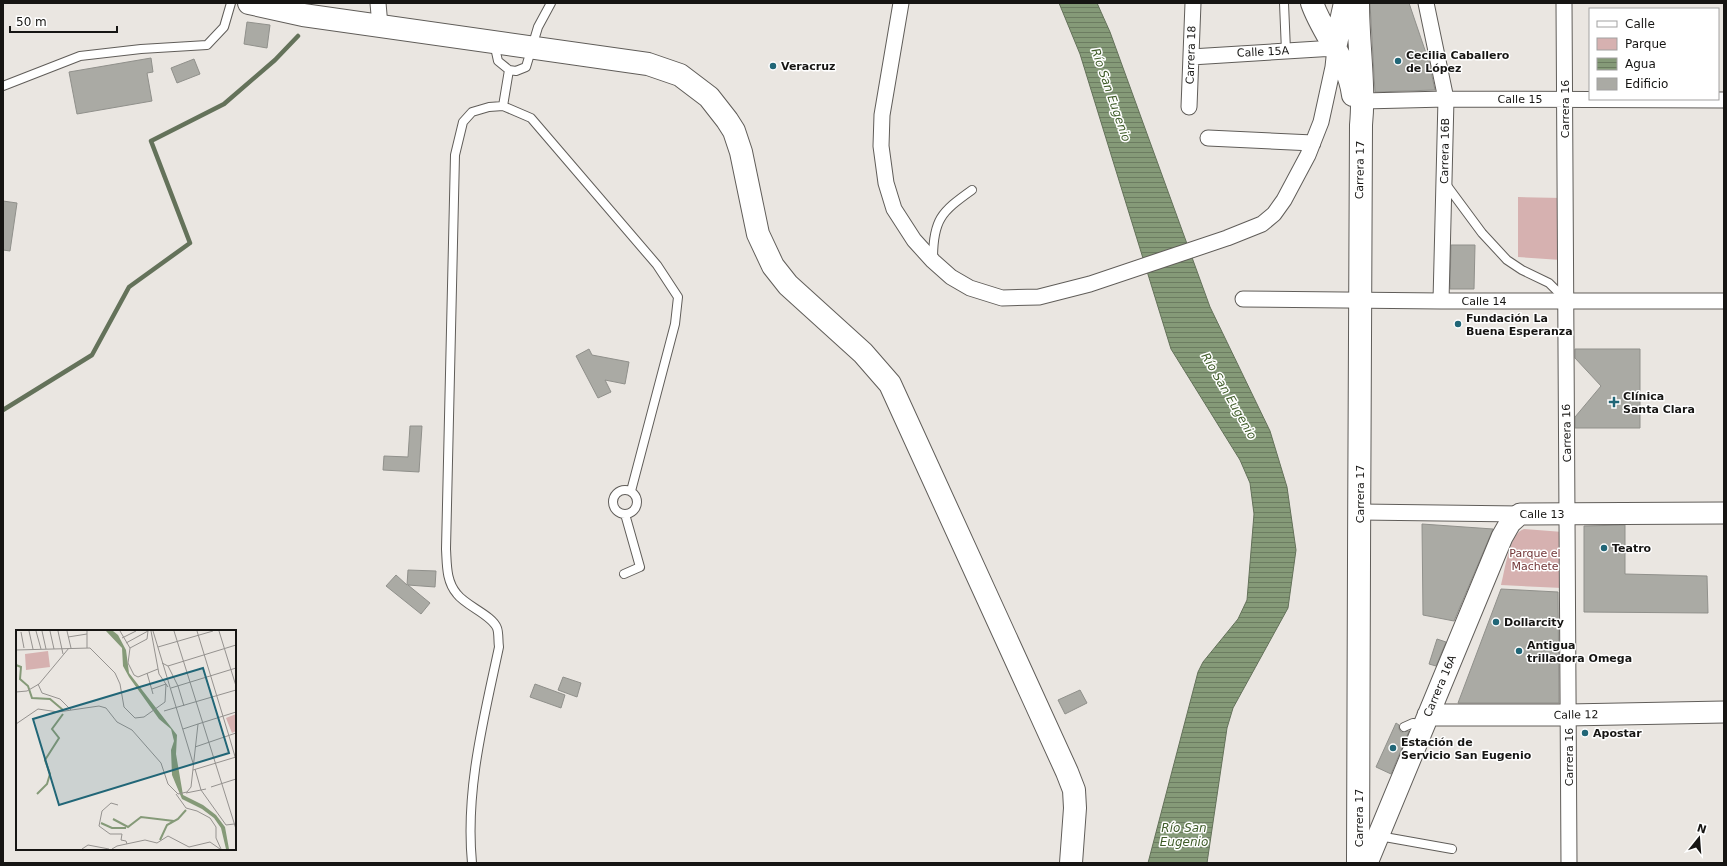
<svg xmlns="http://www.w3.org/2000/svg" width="1727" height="866" font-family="'DejaVu Sans',sans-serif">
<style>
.park{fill:#d6b1b0}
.water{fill:url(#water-rules);stroke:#64725a}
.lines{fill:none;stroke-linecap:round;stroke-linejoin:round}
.stream{stroke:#64725a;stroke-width:4.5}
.building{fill:#aaaaa4;stroke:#90908b}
.service-casing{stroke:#605d59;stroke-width:10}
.minor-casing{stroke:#605d59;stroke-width:17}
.secondary-casing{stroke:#605d59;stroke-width:23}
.primary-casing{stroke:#605d59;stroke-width:24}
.service{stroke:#fff;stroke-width:8}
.minor{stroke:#fff;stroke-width:15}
.secondary{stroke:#fff;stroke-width:21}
.primary{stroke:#fff;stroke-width:22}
.poi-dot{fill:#216677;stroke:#fff;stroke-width:1.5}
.labels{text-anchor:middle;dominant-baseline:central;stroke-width:3;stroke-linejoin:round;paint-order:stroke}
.street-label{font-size:11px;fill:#161513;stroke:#fff}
.poi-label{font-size:11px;font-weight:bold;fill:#161513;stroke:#fff;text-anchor:start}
.park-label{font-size:11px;fill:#723637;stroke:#fff}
.water-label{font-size:12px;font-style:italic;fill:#3f5c29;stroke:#fff}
.inset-river{fill:none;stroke:#859a78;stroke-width:2}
.inset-road{fill:none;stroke:#95928f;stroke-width:1}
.view{fill:#216677;fill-opacity:0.15;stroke:#216677;stroke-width:2}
.inset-edge{fill:none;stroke:#161513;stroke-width:2}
</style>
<defs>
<pattern id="water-rules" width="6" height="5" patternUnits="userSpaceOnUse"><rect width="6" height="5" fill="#859a78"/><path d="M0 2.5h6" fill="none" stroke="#6c7c61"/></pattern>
</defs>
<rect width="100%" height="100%" fill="#eae6e1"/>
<path class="park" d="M1518,197L1562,198L1561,260L1518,257Z
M1524,529L1563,532L1562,588L1501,585C1505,571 1509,533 1524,529Z"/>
<path class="water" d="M1059,3H1097L1110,32L1210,307L1270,431L1287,487L1296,550L1288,608L1233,708L1227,728L1207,863H1148L1198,672L1203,662L1238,619L1247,600L1254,514L1250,483L1240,460L1171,349L1080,54Z"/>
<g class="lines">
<path class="stream" d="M3,410L92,355L129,287L190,243L151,141L224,104L275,60L298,36"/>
</g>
<path class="building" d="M1370,3H1409L1429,62L1435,90L1375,92Z
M247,22L270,25L267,48L244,44Z
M151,58L153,72L147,73L152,101L77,114L69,72Z
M194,59L200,74L177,83L171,68Z
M3,201L17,203L10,251L3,250Z
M1451,245H1475L1474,289H1450Z
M589,349L592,355L629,362L625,384L605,380L611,392L598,398L576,356Z
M1575,349H1640V428H1575V417L1601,386L1575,358Z
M410,426H422L419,472L383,470L384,456L408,457Z
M1422,524L1493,529L1454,621L1423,615Z
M1625,525V574L1707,576L1708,613L1584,612V526Z
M408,570L436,571L435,587L408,585L430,603L421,614L386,586L396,575L407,585Z
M1501,589L1558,592L1559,703H1458Z
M1437,639L1446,642L1436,666L1429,664Z
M563,677L581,683L577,697L558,690Z
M535,684L565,695L561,708L530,697Z
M1080,690L1087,703L1065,714L1058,700Z
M1396,723L1399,725V729L1401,732L1409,731L1391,774L1376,767Z"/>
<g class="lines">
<g class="service-casing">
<path id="service" d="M1284,3L1286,51
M494,43L498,61L509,70L503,106
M509,70L516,71L526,67L538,27L551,3
M3,86L80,56L141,49L207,45L224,27L231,3
M1445,183L1482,233L1507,260L1522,270L1549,283L1565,299
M933,259C933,220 941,212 972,190
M613 502a12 12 0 1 1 24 0a12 12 0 1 1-24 0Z
M624,574L640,567L625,514
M1404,727L1413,723L1423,724
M1379,836L1452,849
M472,863C465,790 484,718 499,647C498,641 499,633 497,628C492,615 466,606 457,594C446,581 447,565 446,549L455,155L463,122L472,112L489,107L503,106L531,118L657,265L678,297L675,324L631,491"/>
</g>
<g class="minor-casing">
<path id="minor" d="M378,3L380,26
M901,3L882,115L881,146L886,183L894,209L914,240L933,261L951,277L970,288L1002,298L1039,297L1090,284L1227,238L1262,224L1274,214L1284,200L1308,155L1321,122L1333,67L1335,48L1191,57
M1426,3L1446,99L1441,301
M1564,3L1569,863
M1363,101L1446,99L1724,100
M1189,107L1193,3
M1208,138L1313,143
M1243,299L1441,301H1724
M1360,512L1520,514"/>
</g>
<g class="secondary-casing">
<path id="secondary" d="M1428,715H1568L1724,712
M1367,863L1502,537L1510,523L1520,514L1724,513"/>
</g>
<g class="primary-casing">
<path id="primary" d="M249,3L303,15L648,64L680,75L709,97L727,120L734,131L741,152L758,234L773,266L788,285L863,353L890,384L1067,772L1074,790L1075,808L1071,863
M1312,3C1323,35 1349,61 1353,95
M1358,3C1358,44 1365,85 1361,125C1358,371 1360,617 1358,863
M1335,48L1345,3"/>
</g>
<use href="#service" class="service"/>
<use href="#minor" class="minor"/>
<use href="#secondary" class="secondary"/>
<use href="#primary" class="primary"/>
</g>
<g class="poi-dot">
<circle cx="1398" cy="61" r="4"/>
<circle cx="773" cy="66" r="4"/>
<circle cx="1458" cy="324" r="4"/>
<path d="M1612 396h4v4h4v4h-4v4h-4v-4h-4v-4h4z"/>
<circle cx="1604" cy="548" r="4"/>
<circle cx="1496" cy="622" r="4"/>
<circle cx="1519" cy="651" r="4"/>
<circle cx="1585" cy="733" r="4"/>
<circle cx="1393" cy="748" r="4"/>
</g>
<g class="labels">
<g class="street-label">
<text transform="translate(1263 52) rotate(-3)">Calle 15A</text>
<text transform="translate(1191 55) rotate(-88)">Carrera 18</text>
<text x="1520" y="99">Calle 15</text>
<text transform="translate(1565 109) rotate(-90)">Carrera 16</text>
<text transform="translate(1445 151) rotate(-89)">Carrera 16B</text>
<text transform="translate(1360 170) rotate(-89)">Carrera 17</text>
<text x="1484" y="301">Calle 14</text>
<text transform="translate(1567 433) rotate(-91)">Carrera 16</text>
<text transform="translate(1360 494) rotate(-90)">Carrera 17</text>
<text x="1542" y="514">Calle 13</text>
<text transform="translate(1440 686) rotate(-67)">Carrera 16A</text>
<text transform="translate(1576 715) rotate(-1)">Calle 12</text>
<text transform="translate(1569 757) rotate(-90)">Carrera 16</text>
<text transform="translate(1359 818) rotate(-90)">Carrera 17</text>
</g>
<g class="poi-label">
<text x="1406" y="55">Cecilia Caballero<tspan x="1406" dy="13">de López</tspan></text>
<text x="781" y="66">Veracruz</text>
<text x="1466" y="318">Fundación La<tspan x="1466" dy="13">Buena Esperanza</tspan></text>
<text x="1623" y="396">Clínica<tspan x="1623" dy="13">Santa Clara</tspan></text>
<text x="1612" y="548">Teatro</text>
<text x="1504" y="622">Dollarcity</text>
<text x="1527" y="645">Antigua<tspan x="1527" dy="13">trilladora Omega</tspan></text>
<text x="1593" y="733">Apostar</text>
<text x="1401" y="742">Estación de<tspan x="1401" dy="13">Servicio San Eugenio</tspan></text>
</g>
<g class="park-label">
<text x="1535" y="553">Parque el<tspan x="1535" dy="13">Machete</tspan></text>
</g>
<g class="water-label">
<text transform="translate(1111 95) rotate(71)">Río San Eugenio</text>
<text transform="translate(1229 396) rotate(60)">Río San Eugenio</text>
<text x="1184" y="828">Río San<tspan x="1184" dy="14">Eugenio</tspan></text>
</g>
</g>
<g transform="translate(16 630)">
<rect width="220" height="220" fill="#eae6e1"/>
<path d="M32,21L34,37L10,40L9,24ZM220,84V101L216,103L210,88Z" fill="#d6b1b0"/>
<path d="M90,1H97L102,5L110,20L113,43L161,105L160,124L167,165L187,175L200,185L209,197L213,219H210L205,198L198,188L186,179L166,169L156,145L155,120L158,111L155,99L143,89L113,47L107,36L106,18Z" fill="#859a78"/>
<path class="inset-river" d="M0,35L5,37L4,49L12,56L16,68L34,69L47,80M21,164L31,154L34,144L29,130L43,108L36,99L47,84M97,189L112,197L125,187L158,191M85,193L96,198H110M144,210L151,195L162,189L170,180"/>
<path class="inset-road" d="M13,1L17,19M20,1L25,19M26,1L30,19M34,1L38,19M42,1L47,24M51,1L55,18M71,1V18M104,1L114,18L112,33L118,45L122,47L142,39M135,1L143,44L152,57M137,1L177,133M158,1L220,199M181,1L213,106M203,1L220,56M5,2L8,18M52,7L71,4M106,8L120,1M110,13L132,1M142,17L197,1M114,18L131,9L132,1M0,20L74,18L99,43L104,54L108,77L119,88L128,87L149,72L150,54L136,59M146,33L152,36L162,56L168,76M152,36L220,15M131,43L137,64M22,54L26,63L44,69L55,80M155,58L220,38M0,62L11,61L23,54L53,18M148,81L220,60M0,94L22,79L42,82L83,76L90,78L101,92L116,100L145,133L152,154L162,164L171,162L175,157L182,94L220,82M167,99L182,94M213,106L220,130M179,117L220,103M179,139L185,160L210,195L218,194M177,140L220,127M195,157L220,149M170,163L190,159M160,164L170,178L181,181L194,188L200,197V208L205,219M102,175L95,173L86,181L83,196L94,204H106L105,210L110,211L111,214M66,219L72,215L93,219M96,219L101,216L129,210L141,213L152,206L173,217L194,212L204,219"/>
<path class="view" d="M187,38L213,123L43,175L17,89Z"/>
<rect width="220" height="220" class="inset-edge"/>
</g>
<rect width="1727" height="866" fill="none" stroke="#161513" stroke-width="8"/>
<rect x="1589" y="8" width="130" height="92" fill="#ffffff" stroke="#a2a1a1"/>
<rect x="1597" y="21" width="20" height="6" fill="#ffffff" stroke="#a2a1a1"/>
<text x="1625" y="28" font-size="12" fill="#161513">Calle</text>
<rect x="1597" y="38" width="20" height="12" fill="#d6b1b0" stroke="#a2a1a1"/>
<text x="1625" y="48" font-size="12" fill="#161513">Parque</text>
<rect x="1597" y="58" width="20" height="12" fill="url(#water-rules)" stroke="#a2a1a1"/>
<text x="1625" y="68" font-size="12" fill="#161513">Agua</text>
<rect x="1597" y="78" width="20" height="12" fill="#aaaaa4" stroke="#a2a1a1"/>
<text x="1625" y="88" font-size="12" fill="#161513">Edificio</text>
<g transform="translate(1699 838) rotate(17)" stroke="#ffffff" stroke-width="3" paint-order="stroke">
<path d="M0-3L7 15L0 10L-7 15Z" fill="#161513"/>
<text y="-6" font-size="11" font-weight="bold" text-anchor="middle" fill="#161513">N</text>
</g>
<path d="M10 26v6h107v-6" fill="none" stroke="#161513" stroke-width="2"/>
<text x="16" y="26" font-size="12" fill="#161513" stroke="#ffffff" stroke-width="3" paint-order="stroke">50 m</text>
</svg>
